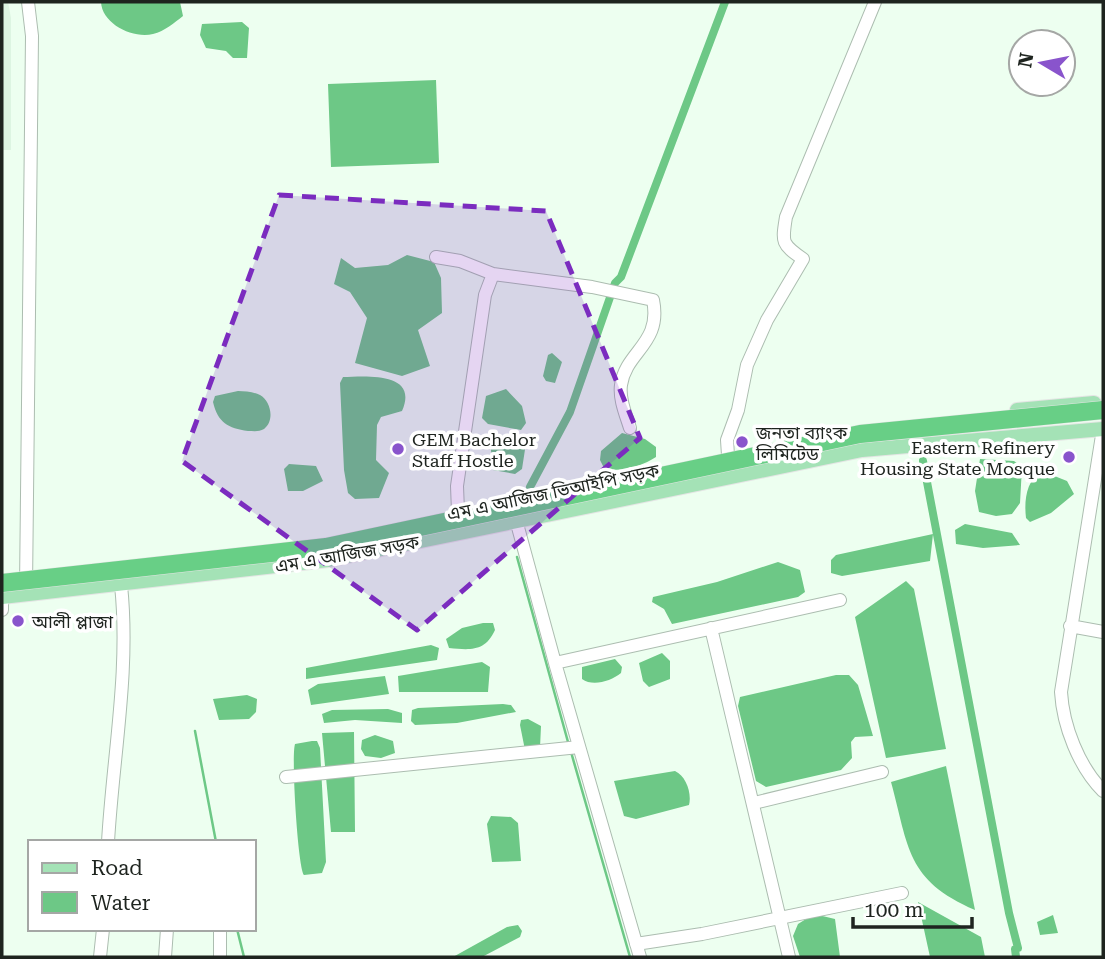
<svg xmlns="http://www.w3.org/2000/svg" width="1105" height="959" font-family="'Roboto Serif','Noto Sans Bengali',serif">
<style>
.built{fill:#ddf5e2}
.water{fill:#6dc886}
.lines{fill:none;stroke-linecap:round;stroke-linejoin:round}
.stream{stroke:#6dc886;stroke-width:2.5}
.canal{stroke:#6dc886;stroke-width:8}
.minor-casing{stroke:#acbdb0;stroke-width:14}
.major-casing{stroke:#e4e5e4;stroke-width:16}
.minor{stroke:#fff;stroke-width:12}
.major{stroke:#a4e2b6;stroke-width:14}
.highway-bridge-casing{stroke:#e4e5e4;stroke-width:19;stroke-linecap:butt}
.highway-bridge{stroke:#68cf86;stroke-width:18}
.marked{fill:#7b2cbf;fill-opacity:0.2;stroke:#7b2cbf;stroke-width:5;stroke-dasharray:14 9;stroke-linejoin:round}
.poi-dot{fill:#8954cc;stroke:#fff;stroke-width:2.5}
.labels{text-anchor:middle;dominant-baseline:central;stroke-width:7;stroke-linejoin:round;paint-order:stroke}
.poi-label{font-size:18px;fill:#1e241f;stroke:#fff;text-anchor:start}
.street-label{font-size:18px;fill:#1e241f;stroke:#fff}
</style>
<rect width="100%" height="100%" fill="#edfff0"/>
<path class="built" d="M2,2H8L11,18V150H2Z"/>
<path class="water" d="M101,2H180L183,16C174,23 165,31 153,34C133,39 102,24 101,2Z
M242,22L249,28L247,58H233L226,51L206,48L200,35L202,24Z
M436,80L439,163L331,167L328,84Z
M407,255L434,262L441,278L442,313L418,330L430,366L402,376L355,363L367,318L350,292L334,284L341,258L355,268L388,265Z
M552,353L562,362L555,383L546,381L543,376L548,355Z
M343,377C368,376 419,372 402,411L381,417L377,425L376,460L389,473L379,498L355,499L348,493L344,470L340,383Z
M506,389L522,406L526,423L521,430L488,424L482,418L486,396Z
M238,391C245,391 254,392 260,395C271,401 275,421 264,429C259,432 254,431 248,431C228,428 218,423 213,402L215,396Z
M622,433L645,439L656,447V457C642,466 621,473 604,468L600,460L601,451Z
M511,435L526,443L522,469L515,474L493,470L490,441L494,436Z
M980,459L1014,461L1022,467L1020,503L1012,514L996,516L979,512L975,491Z
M289,464L316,466L323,481L303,491H288L284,469Z
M1042,471L1067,481L1074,494L1051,513L1030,522L1026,518C1024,501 1026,480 1042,471Z
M965,524L1012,533L1020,545L983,548L956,544L955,530Z
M933,534L930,561L842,576L831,573V560L836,555Z
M778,562L800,570L805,592L798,597L672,624L664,609L652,602L653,597L717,582Z
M906,581L914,589L946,749L886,758L855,617Z
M483,623H493L495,630C485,652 470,650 449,648L446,639L462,628Z
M431,645L439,648L437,660L306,679V668Z
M662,653L670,661V679L649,687L643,681L639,663Z
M615,659L622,667L621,673C611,681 593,687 582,679V667Z
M482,662L490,667L488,692H399L398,676Z
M836,675H849L858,685L873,736L855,737L851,742L852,758L841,770L766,787L756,781L738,706L740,697Z
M385,676L389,694L311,705L308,690L318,684Z
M247,695L257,699L256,712L249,719L219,720L213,699Z
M503,704L511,705L516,712L457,723L415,725L411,721L412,710L418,708Z
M388,709L402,713V723L355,720L324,723L322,714L332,710Z
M528,719L541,726L540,748L525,750L520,725L521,720Z
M354,732L355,832H331L322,733Z
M375,735L393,741L395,753L381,758L365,756L361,749L362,740Z
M312,741H317L320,748L326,862L322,873L304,875C298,867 291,757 295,744Z
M946,766L975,910C906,880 909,848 891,782Z
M675,771C686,776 692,793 689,805L636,819L624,816L614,781Z
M491,816L511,817L518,823L521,861L492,862L487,824Z
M918,902L981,937L985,957H930Z
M814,914L835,919L840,957H800L793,936L798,924Z
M1053,915L1058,933L1040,935L1037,922Z
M518,925L522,931L520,937L482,957H453L507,927Z"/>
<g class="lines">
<path class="stream" d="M517,557L568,742
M195,731L216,842
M571,752L630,957
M237,929L244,957"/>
<path class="canal" d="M923,461L1009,913L1018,948L1015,949L1016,957
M530,487L570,412L615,283L621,277L725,2"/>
<g class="minor-casing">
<path id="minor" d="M436,257L460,261L493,274L485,295L457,486L458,511
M493,274L592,287L653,300C662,344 626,351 621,385C619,399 626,415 630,428
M1103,429L1061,692C1063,726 1079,767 1103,791
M728,455L727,440L738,410L747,365L767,320L803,259C781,244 782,242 786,217L875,2
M516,520L555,663
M26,588L32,36L28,2
M2,610V597
M1070,626L1103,632
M711,628L789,957
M286,777L579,747
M754,803L882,772
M108,842C113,755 130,671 121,585
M636,944L702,934L902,893
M100,957L103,929
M165,957L167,929
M220,957V929
M640,957L555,663L840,600"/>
</g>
<g class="major-casing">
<path id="major" d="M1017,410L1094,403
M2,597L328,560L862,450L1103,429"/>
</g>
<use href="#minor" class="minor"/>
<use href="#major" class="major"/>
<g class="highway-bridge-casing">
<path id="highway-bridge" d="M2,583L326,547L860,434L1103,410"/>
</g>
<use href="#highway-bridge" class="highway-bridge"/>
</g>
<path class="marked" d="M279,195L546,211L640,438L417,630L182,461Z"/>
<g class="poi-dot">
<circle cx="742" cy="442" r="7"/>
<circle cx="398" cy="449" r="7"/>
<circle cx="1069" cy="457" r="7"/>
<circle cx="18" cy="621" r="7"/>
</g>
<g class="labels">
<g class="poi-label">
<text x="756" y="432">জনতা ব্যাংক<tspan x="756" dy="21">লিমিটেড</tspan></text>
<text x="412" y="439">GEM Bachelor<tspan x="412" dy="21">Staff Hostle</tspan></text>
<text x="1055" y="447" text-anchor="end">Eastern Refinery<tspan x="1055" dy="21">Housing State Mosque</tspan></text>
<text x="32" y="621">আলী প্লাজা</text>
</g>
<g class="street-label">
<text transform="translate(553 492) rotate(-12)">এম এ আজিজ ভিআইপি সড়ক</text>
<text transform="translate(347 554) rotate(-10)">এম এ আজিজ সড়ক</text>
</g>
</g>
<rect width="1105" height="959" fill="none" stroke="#1e241f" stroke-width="7"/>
<rect x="28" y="840" width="228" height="91" fill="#ffffff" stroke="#a5a7a5" stroke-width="2"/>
<rect x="42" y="863" width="35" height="10" fill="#a4e2b6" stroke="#a5a7a5" stroke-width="2"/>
<text x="91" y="875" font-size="21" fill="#1e241f">Road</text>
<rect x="42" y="892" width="35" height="21" fill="#6dc886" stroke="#a5a7a5" stroke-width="2"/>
<text x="91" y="910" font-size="21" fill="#1e241f">Water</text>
<g transform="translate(1042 63) rotate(280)"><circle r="33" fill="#ffffff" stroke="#a5a7a5" stroke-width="2"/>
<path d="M0-5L12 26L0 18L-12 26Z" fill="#8954cc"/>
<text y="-10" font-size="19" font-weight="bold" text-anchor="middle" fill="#1e241f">N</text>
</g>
<path d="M853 917v10h119v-10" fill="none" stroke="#1e241f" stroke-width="3.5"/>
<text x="864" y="917" font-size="21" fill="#1e241f" stroke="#ffffff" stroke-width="5" paint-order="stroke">100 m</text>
</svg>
